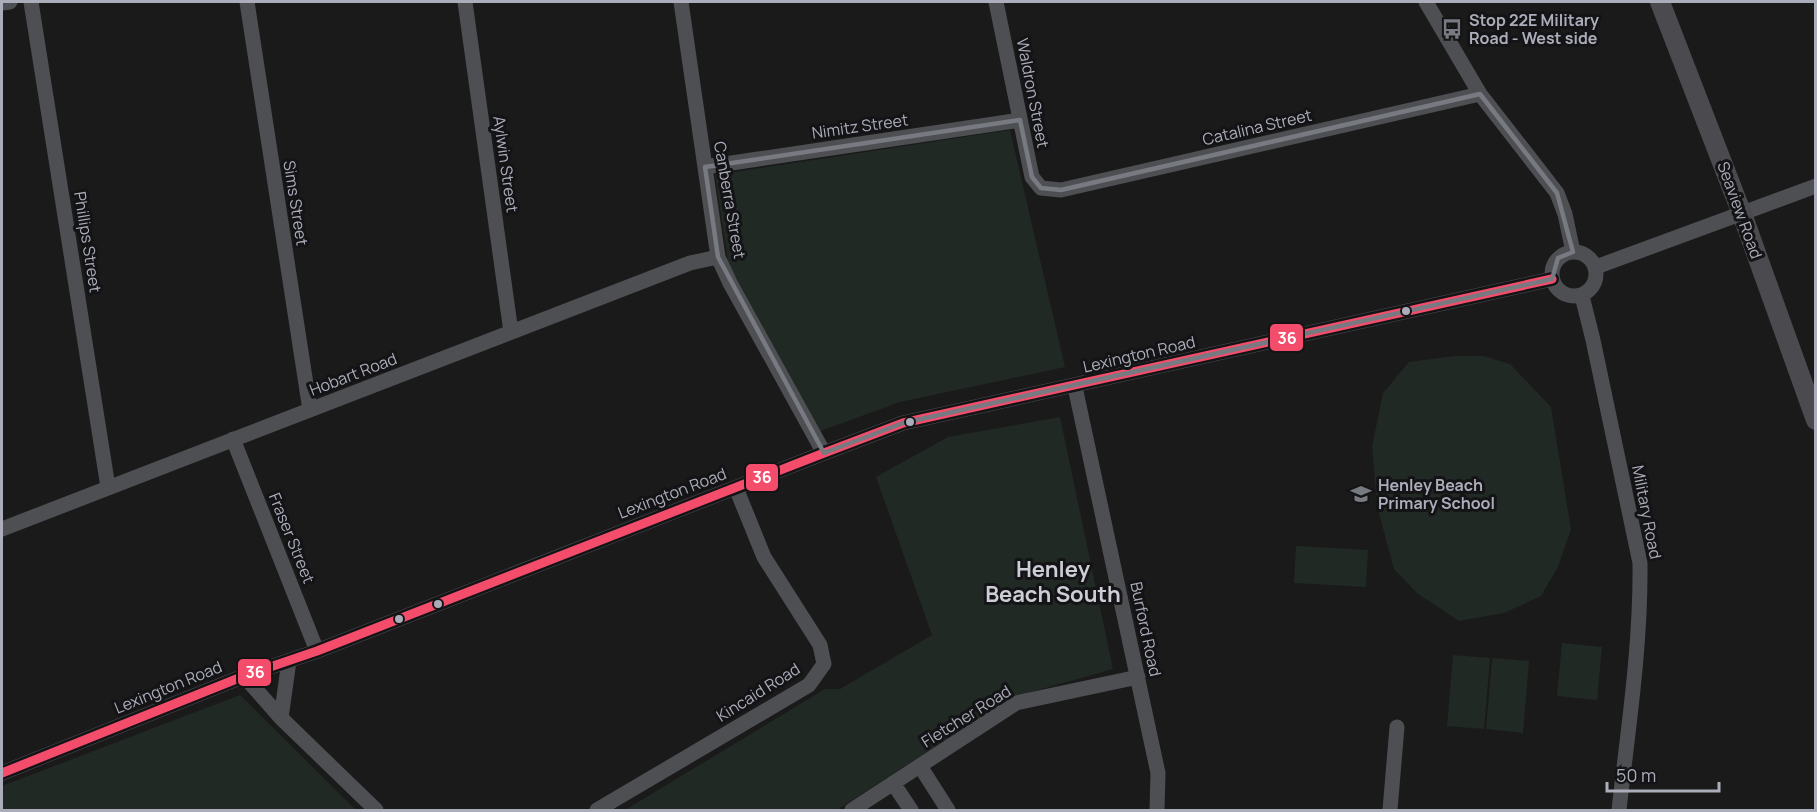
<svg xmlns="http://www.w3.org/2000/svg" width="1817" height="812" font-family="Manrope,sans-serif">
<style>
.green{fill:#212924}
.lines{fill:none;stroke-linecap:round;stroke-linejoin:round}
.minor{stroke:#4e4f53;stroke-width:15}
.major{stroke:#4b4b4f;stroke-width:20}
.bus-1-casing{stroke:#141416;stroke-width:14}
.bus-1{stroke:#f44d6c;stroke-width:9}
.marked{fill:none;stroke:#787a82;stroke-width:4.5;stroke-linejoin:round}
.bus-dot{fill:#abadba;stroke:#141416;stroke-width:2}
.labels{text-anchor:middle;dominant-baseline:central;stroke-width:6;stroke-linejoin:round;paint-order:stroke}
.poi-label{font-size:16px;font-weight:bold;fill:#abadba;stroke:#141416;text-anchor:start}
.street-label{font-size:16px;fill:#abadba;stroke:#141416}
.district-label{font-size:22px;font-weight:bold;fill:#cccdd6;stroke:#141416}
.line-badge{stroke:#141416;stroke-width:2}
.badge-label{font-size:16px;text-anchor:middle;font-weight:bold;fill:#fff}
</style>
<rect width="100%" height="100%" fill="#1a1a1a"/>
<path class="green" d="M1010,130L1065,367L900,402L818,432L729,267L715,175Z
M1455,356H1484L1510,364L1551,407L1571,529L1558,567L1541,596L1504,613L1459,621L1418,594L1394,569L1377,506L1372,447L1383,393L1409,362Z
M1060,417L1113,669L1010,698L837,810H625L825,689H840L932,635L876,477L948,437Z
M1296,546L1368,550L1366,587L1294,583Z
M1562,643L1602,647L1597,700L1557,696Z
M1453,655L1490,658L1484,729L1447,726Z
M1492,658L1529,661L1523,733L1486,729Z
M240,695L356,810H2V786Z"/>
<g class="lines">
<path class="minor" d="M31,2L108,487
M247,2L310,410
M465,2L511,332
M681,2L718,257L730,283L824,453
M996,2L1032,177L1041,188L1061,190L1480,94
M1426,2L1480,94L1557,193L1565,214L1573,252
M2,3L10,2
M705,167L1020,120
M1552 274a22 22 0 1 1 44 0a22 22 0 1 1-44 0Z
M1596,267L1816,186
M1582,296L1593,340L1640,563C1641,646 1628,729 1619,810
M1075,387L1158,773L1157,810
M233,439L317,651
M2,529L690,263L718,257
M244,676L281,718L376,810
M281,718L289,661
M920,766L948,810
M2,773L244,676L317,651L824,453L903,423L1552,279
M893,783L911,810
M597,810L809,685L824,664L820,645L764,557L736,488
M852,810L1016,703L1138,677
M1390,810L1397,727"/>
<path class="major" d="M1660,2L1742,214L1816,420"/>
<g class="bus-1-casing">
<path id="bus-1" d="M2,773L244,676L317,651L824,453L903,423L1552,279"/>
</g>
<use href="#bus-1" class="bus-1"/>
</g>
<path class="marked" d="M1480,94L1557,193L1573,252L1558,258L1552,279L903,423L824,453L718,257L705,167L1020,120L1032,177L1041,188L1061,190Z"/>
<defs>
<g id="bus-bare" transform="scale(1.62)"><path d="M-5-6H5V4H4V6H2V4H-2V6H-4V4H-5ZM-3.5-4V0h7V-4ZM-3.5 1.2v1.5H-2V1.2ZM2 1.2v1.5H3.5V1.2Z" fill="#787a82" stroke="#141416" stroke-width="2.5" paint-order="stroke"/></g>
<g id="school-bare" transform="scale(1.62)"><path d="M0-5L7-2L0 1L-7-2ZM-4 1L0 2.5L4 1V4Q0 6-4 4Z" fill="#787a82" stroke="#141416" stroke-width="2.5" paint-order="stroke"/></g>
</defs>
<g fill-rule="evenodd">
<use href="#bus-bare" x="1452" y="29"/>
<use href="#school-bare" x="1361" y="494"/>
</g>
<g class="bus-dot">
<circle cx="1406" cy="311" r="5"/>
<circle cx="910" cy="422" r="5"/>
<circle cx="438" cy="604" r="5"/>
<circle cx="399" cy="619" r="5"/>
</g>
<g class="labels">
<g class="poi-label">
<text x="1469" y="20">Stop 22E Military<tspan x="1469" dy="18">Road - West side</tspan></text>
<text x="1378" y="485">Henley Beach<tspan x="1378" dy="18">Primary School</tspan></text>
</g>
<g class="street-label">
<text transform="translate(1033 93) rotate(79)">Waldron Street</text>
<text transform="translate(860 126) rotate(-8)">Nimitz Street</text>
<text transform="translate(1257 127) rotate(-13)">Catalina Street</text>
<text transform="translate(506 164) rotate(82)">Aylwin Street</text>
<text transform="translate(730 200) rotate(80)">Canberra Street</text>
<text transform="translate(296 203) rotate(81)">Sims Street</text>
<text transform="translate(1740 210) rotate(70)">Seaview Road</text>
<text transform="translate(88 242) rotate(81)">Phillips Street</text>
<text transform="translate(1139 354) rotate(-13)">Lexington Road</text>
<text transform="translate(353 374) rotate(-21)">Hobart Road</text>
<text transform="translate(672 493) rotate(-21)">Lexington Road</text>
<text transform="translate(1647 512) rotate(79)">Military Road</text>
<text transform="translate(292 538) rotate(68)">Fraser Street</text>
<text transform="translate(1146 629) rotate(78)">Burford Road</text>
<text transform="translate(168 687) rotate(-22)">Lexington Road</text>
<text transform="translate(758 692) rotate(-32)">Kincaid Road</text>
<text transform="translate(966 716) rotate(-32)">Fletcher Road</text>
</g>
<g class="district-label">
<text x="1053" y="569">Henley<tspan x="1053" dy="25">Beach South</tspan></text>
</g>
</g>
<g class="line-badge">
<rect x="1269" y="323" width="35" height="29" rx="6" fill="#f44d6c"/>
<rect x="745" y="463" width="34" height="29" rx="6" fill="#f44d6c"/>
<rect x="237" y="658" width="35" height="29" rx="6" fill="#f44d6c"/>
</g>
<g class="badge-label">
<text x="1287" y="344">36</text>
<text x="762" y="483">36</text>
<text x="255" y="678">36</text>
</g>
<rect width="1817" height="812" fill="none" stroke="#abadba" stroke-width="6"/>
<path d="M1607 782v9h112v-9" fill="none" stroke="#abadba" stroke-width="3"/>
<text x="1616" y="782" font-size="18" fill="#abadba" stroke="#141416" stroke-width="4.5" paint-order="stroke">50 m</text>
</svg>
